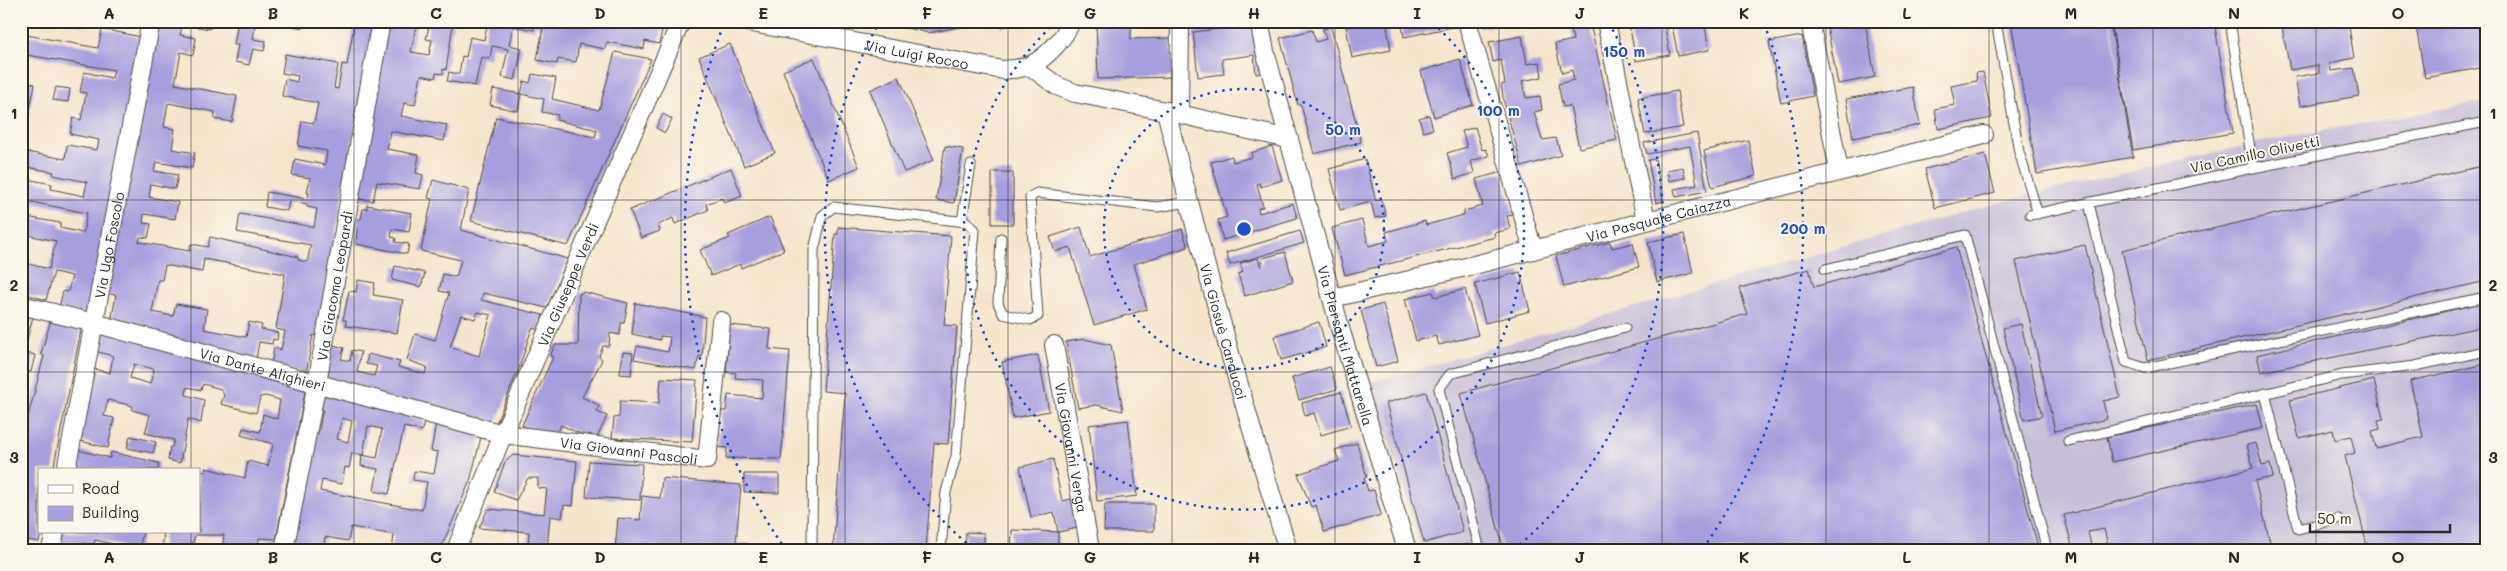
<svg xmlns="http://www.w3.org/2000/svg" width="2507" height="571" font-family="Mali,sans-serif">
<style>
.industrial{fill:#c8bfd8}
.building{fill:#a79edd;fill-rule:evenodd}
.lines{fill:none;stroke-linecap:round;stroke-linejoin:round}
.lane-casing{stroke:#494743;stroke-width:11}
.street-casing{stroke:#494743;stroke-width:20}
.lane{stroke:#fff;stroke-width:9}
.street{stroke:#fff;stroke-width:18}
.grid{fill:none;stroke:#2b2b2b;stroke-width:1;stroke-opacity:0.55}
.ring{fill:none;stroke:#1d4ed8;stroke-width:2.5;stroke-dasharray:2.5 5}
.labels{text-anchor:middle;dominant-baseline:central;stroke-width:4;stroke-linejoin:round;paint-order:stroke}
.street-label{font-size:14px;fill:#2b2b2b;stroke:#fbf7ec}
.centre{fill:#1d4ed8;stroke:#fbf7ec;stroke-width:2.5}
.ring-label{font-size:15px;text-anchor:middle;font-weight:bold;fill:#1d4ed8;stroke:#fbf7ec;stroke-width:4;stroke-linejoin:round;paint-order:stroke}
.neatline{fill:none;stroke:#2b2b2b;stroke-width:2}
.grid-label{font-size:16px;text-anchor:middle;font-weight:bold;fill:#2b2b2b}
</style>
<rect width="100%" height="100%" fill="#fbf7ec"/>
<filter id="ink" filterUnits="userSpaceOnUse"><feTurbulence type="fractalNoise" baseFrequency=".02" numOctaves="2"/><feDisplacementMap in="SourceGraphic" scale="10" xChannelSelector="R" yChannelSelector="G"/><feConvolveMatrix kernelMatrix="1 2 1 2 8 2 1 2 1" color-interpolation-filters="sRGB"/></filter>
<filter id="wash" filterUnits="userSpaceOnUse"><feTurbulence type="fractalNoise" baseFrequency=".0096" numOctaves="4" result="noise"/><feDisplacementMap in="SourceGraphic" scale="20" xChannelSelector="R" yChannelSelector="G"/><feGaussianBlur stdDeviation="1.12" result="paint"/><feColorMatrix in="noise" values="0 0 0 0 0 0 0 0 0 0 0 0 0 0 0 0 0 1.4 0 .05"/><feComposite in="paint" operator="in"/></filter>
<g filter="url(#wash)">
<rect width="100%" height="100%" fill="#f5e5cc"/>
<path class="industrial" d="M2486,101V550H1422L1372,382L2004,201L2261,142Z"/>
<g id="blocks">
<path class="building" d="M65,21H84V26Z
M159,21H183L180,35L196,38L193,55L181,52L175,84L237,96L232,122L214,119L215,112L168,103L164,127L175,129L172,149L195,153L192,168L156,162L154,171L178,175L175,189L151,184L149,197L178,202L175,219L144,214L143,223L151,224L148,238L140,237L139,242L190,251L191,244L208,247L210,237L298,257V260L307,262L311,245L237,232L240,214L314,227L317,209L307,207V204L289,201L287,211L265,207L267,192L308,199L309,193H307L310,178L292,175L295,159L325,165L327,151L298,146L302,121L314,123L318,103L282,96L285,79L297,82L298,76L282,73L285,54L338,64L334,88L338,89L342,64L347,65L354,26L345,24V21H374L317,336L313,335L306,374L271,365L274,348L281,350L285,331L276,329L285,274L204,259L202,272L165,265L162,280H158L152,312L173,316L176,304L207,309L204,329L246,337L249,322L262,325L261,329L278,333L277,340L273,339L272,344L259,342L255,365L111,322L116,295L105,293Z
M193,21H211L210,29L192,26Z
M238,21H256L253,39L266,41L264,51L253,49L249,65L235,62L238,45H234Z
M294,21H304L303,28L293,26Z
M387,21H417L411,52L429,55L432,40L426,39L430,21H448V24H453L446,70L443,69V74L436,73L435,78L421,75L415,105L404,103L401,116L447,125L444,141L390,131L387,149L419,155L416,173L423,175L420,189L377,182L373,201L353,198Z
M488,21H640L663,26L659,44L645,41L644,49L607,42L605,49L579,44L576,62L558,59L557,64L537,60L543,28L535,26L534,30L513,26L509,45L522,48L515,80L502,77L508,49L492,46L490,59L481,57L475,86L447,81L449,72L459,74L462,56L466,57L470,37L484,40Z
M987,21L929,33L879,22V21Z
M1000,21H1026V22L1002,27Z
M1096,21H1131V39L1171,38L1172,77L1098,79Z
M1375,21H1386L1391,50L1352,58L1346,27Z
M1401,21H1457L1458,26L1404,37Z
M1484,21H1514V22L1485,27Z
M1586,21L1588,29L1591,28L1617,140L1579,148L1570,106L1563,107L1558,84L1574,80L1572,70L1562,73L1555,44L1573,40L1570,24Z
M1616,21H1664L1670,55L1636,61L1629,23L1617,26Z
M1690,21H1704L1709,50L1678,56L1672,25Z
M1741,21H1772V22L1743,28Z
M1826,21H1865L1875,77L1838,84Z
M2011,21H2110L2133,157L2037,174Z
M2111,21H2214L2233,133L2133,150Z
M2281,21H2348L2354,58L2330,63L2331,71L2354,68L2359,96L2300,106L2295,77L2319,73L2318,65L2290,70Z
M2415,21H2486V67L2425,78Z
M1250,25L1251,31L1255,30L1263,73L1256,74L1254,55L1222,59L1224,74L1198,77L1193,32Z
M1331,27L1361,142L1314,154L1301,105H1298L1280,38L1312,30L1316,42L1326,39L1323,29Z
M102,29L141,37L89,314L59,308L63,291L68,292L72,276L54,272L46,300L26,294L28,284L21,282V262L49,269L56,241L23,234L26,217L60,223V228L83,233L87,213L21,200V178L52,184L51,189L84,196L87,182L53,175L54,172L21,166V151L65,159L67,145L97,150L99,140L70,134L73,118L81,120L86,93L80,92L84,72L112,78L114,70L21,54V34L98,48Z
M1522,36L1527,64L1540,62L1542,77L1522,81L1526,98L1540,96L1542,110L1534,112L1542,140L1556,138L1561,155L1522,167L1504,102L1501,85L1505,84L1501,60L1493,62L1489,42Z
M1802,36L1813,96L1781,103L1769,42Z
M730,44L775,153L744,166L699,57Z
M615,52L651,59L568,246L471,221L496,117L595,137L597,130L556,120L558,115L542,112L544,99L521,94L524,81L530,83L532,74L556,78L552,99L599,110Z
M814,58L859,167L829,180L783,71Z
M1460,59L1473,105L1434,117L1421,71Z
M1983,72L1992,118L1938,129L1935,109L1955,105L1951,86L1977,81L1976,73Z
M899,77L934,160L904,172L870,90Z
M21,81L35,84L22,149H21Z
M56,87L70,89L68,102L53,100Z
M1913,87L1920,125L1853,138L1846,99Z
M493,89L521,94L518,111L490,105Z
M1677,91L1683,127L1645,134L1638,98Z
M663,114L672,119L665,133L656,128Z
M1429,115L1433,129L1423,132L1419,118Z
M1475,127L1482,150L1486,149L1489,156L1471,161L1474,173L1455,179L1447,153L1467,147L1462,131Z
M1697,133L1707,191L1676,197L1674,189L1697,185L1690,146L1647,154L1644,143Z
M1748,140L1756,176L1712,187L1704,151Z
M945,146L963,149L954,203L936,200Z
M1272,146L1282,180L1261,187L1259,183L1257,184L1263,207L1258,208L1259,213L1293,203L1297,218L1223,240L1218,220L1227,217L1211,162L1232,156L1233,162L1252,157L1251,153Z
M1985,154L1995,193L1935,208L1925,169Z
M1365,159L1376,201L1381,199L1386,216L1375,218L1371,202L1340,210L1329,169Z
M1655,159L1663,201L1656,203L1648,160Z
M2486,165V281L2148,360L2122,250Z
M1683,167L1685,178L1669,181L1667,170Z
M731,168L742,196L724,203L722,198L706,204L708,210L675,224L673,218L658,225L660,231L641,238L630,210Z
M992,172H1013V224H992Z
M1502,172L1513,215L1507,216L1510,229L1494,233L1495,237L1345,275L1332,228L1362,220L1369,246L1388,241L1386,232L1425,221L1426,225L1464,215V211L1483,206L1476,179Z
M433,180L469,190L461,230L568,259L547,308L483,293L481,300L543,315L539,330L532,328L519,368L494,428L321,380L330,344L344,348L341,359L350,361L352,350L361,352L357,372L374,376L377,366L366,364L368,354L400,362L398,367L425,374L427,367L407,360L415,334L435,340L449,293L439,291L443,274L456,277L461,260L421,251L432,199L428,198ZM478,312L491,315L479,356L450,347L461,315L475,319Z
M367,205L412,213L409,232L392,229L391,237L396,238L395,242L409,244L407,254L356,244L358,219H361L363,209H367Z
M770,217L784,250L741,268L740,264L711,276L700,250L730,238L728,235Z
M838,227L951,236L944,325L957,326L948,444L934,443L926,550H833L845,393L823,391L835,234H838Z
M1081,227L1090,257L1182,229L1188,247L1134,264L1147,309L1094,325L1070,247L1055,252L1050,237Z
M1300,231L1304,243L1230,265L1226,253Z
M1684,234L1693,273L1657,282L1648,242Z
M1610,242L1612,248L1633,243L1639,267L1564,287L1556,256Z
M2085,245L2120,397L2103,401L2107,419L2055,431L2016,261Z
M1956,247L2039,550H1504L1461,393L1747,314L1740,288L1809,269L1814,287Z
M1285,252L1293,281L1245,296L1238,274L1243,272L1240,263L1258,258L1261,267L1263,258Z
M395,266L425,273L421,287L392,280Z
M1520,272L1530,311L1485,323L1475,284Z
M358,280L375,283L373,295L403,300L397,333L346,326V320H343L349,291L356,292Z
M1465,289L1478,335L1439,345L1436,336L1416,341L1405,299L1433,292L1435,297Z
M583,292L628,303L624,323H621L620,335L610,333L609,346H603L599,356L602,360L582,397L599,405L597,412L607,416L597,438L589,434L587,437L561,425L557,434H541L522,425L553,357L550,356L555,345H578L579,294Z
M2486,302V326L2261,372L2257,355Z
M635,303L705,317L702,357L699,356L696,370L634,359L637,346L668,352L670,337L660,336V340L632,334Z
M1383,304L1398,361L1376,367L1361,310Z
M21,314L33,317L25,347L21,345Z
M51,319L82,325L53,470H39V532H41L39,542L21,539V430L24,431L44,356L41,354Z
M1319,322L1326,347L1281,360L1274,336Z
M2021,324L2042,416L2024,420L2003,328Z
M730,325L771,329L769,349L790,351L781,459L726,458L727,448L718,447L721,411H726L728,395L762,398L763,380L735,378L736,373L726,372Z
M99,330L306,387L276,539L259,538L258,550H222L224,535H195L191,550H162L164,532H199V471L205,472L206,468L245,478L248,461L268,466L273,444L241,435L243,428L260,432L263,414L277,419L280,400L266,396L260,397L256,413L221,404L224,395L221,389L203,384L201,390L187,387L186,395L204,400L201,423L188,419L180,463L168,460L170,447H172L174,440L145,433L150,415L132,410L133,406L108,400L104,416L114,418L108,448L77,440L83,408L87,409L94,369L110,373L113,356L95,351ZM134,364L154,369L150,384L130,378Z
M1084,339L1111,345L1123,411L1096,405L1078,408L1066,342Z
M21,352L35,355L31,372L21,369Z
M623,352L633,353L631,375L620,374Z
M1038,355L1049,411L1013,418L1002,362Z
M2486,364V550H2368L2345,456L2355,453L2351,436L2335,440L2333,430L2299,438L2290,400L2374,380L2383,419L2378,420L2380,429L2372,431L2376,448L2423,437L2410,381Z
M1330,367L1337,389L1299,400L1292,378Z
M661,378L697,380L692,442L612,438L614,418L619,417L620,401L659,403Z
M320,390L424,421L422,431L404,427L389,494L374,491L378,469L361,466L362,455L377,458L382,429L368,426L363,455L352,453L349,468L345,467L342,484L322,480L320,491L422,510L427,482L413,480L414,471L434,474L438,452L431,451L436,423L482,433L470,481L440,550H392L394,535L351,527L348,541L325,537L323,549L313,548V550H290L312,434L318,435L323,409L316,407ZM342,418L352,421L348,442L337,439Z
M1341,392L1351,426L1321,435L1314,413L1305,416L1302,403Z
M1426,392L1463,532L1424,543L1386,403Z
M2257,404L2263,428L2112,462L2107,437Z
M1128,420L1137,496L1097,501L1089,425Z
M130,436L156,442L153,453L127,448Z
M1357,443L1367,477L1364,478L1368,491L1374,490L1381,515L1324,532L1316,505L1311,507L1298,474L1339,461L1335,450Z
M2256,443L2262,466L2270,464L2273,477L2255,481L2272,550H2109L2104,529L2088,532L2092,550H2073L2064,515L2253,468L2247,445Z
M78,450L110,458L111,452L159,463L158,470H74Z
M513,455L577,461L573,506L564,505L562,518L550,516L547,550H501V544L528,546L529,532L479,528L488,509L544,514L547,489L538,488V478H528L516,500L494,492L505,462Z
M1053,459L1062,501L1072,499L1078,528L1058,532L1054,512L1031,517L1020,467Z
M589,461L642,464L640,500L586,497Z
M744,474H779V493L744,492Z
M662,478L741,485L736,543L748,544L747,550H615L618,518L640,520L642,496L660,498Z
M1105,504H1154V531H1104Z
M1012,530L1058,532V550H1011Z
M60,532H143L139,550L95,540L93,546L83,543L82,548L57,543Z
M966,532L984,533V550H965Z
M1469,544L1471,550H1452L1451,549Z
M470,546L492,548V550H469Z
M1118,547L1140,548V550H1118Z"/>
</g>
</g>
<g filter="url(#ink)">
<use href="#blocks" fill-opacity="0" stroke="#494743" stroke-width="1"/>
<g class="lines">
<g class="lane-casing">
<path id="lane" d="M1996,21L2019,152L2038,214
M2230,21L2253,168
M2089,203L2126,362L2145,368L2486,297
M2030,215L2253,168L2486,122
M962,221L971,165
M1001,238L998,303L1003,314L1030,320L1038,316L1030,197L1037,193L1157,207L1189,202
M1825,269L1965,235L2047,550
M2265,393L2298,529L2338,519
M2068,441L2342,375L2415,366L2486,351
M812,550L814,250L822,216L833,207L967,222L975,230L956,456L946,492L941,550
M1480,550L1439,389L1450,374L1625,328"/>
</g>
<g class="street-casing">
<g id="street">
<path id="s1" d="M742,21L1003,70C1011,69 1023,69 1031,65C1047,57 1065,38 1071,21"/>
<path id="s2" d="M1259,21L1265,51L1340,328L1407,550"/>
<path d="M1467,21L1533,250"/>
<path d="M1606,21L1646,221"/>
<path d="M1810,21L1839,171"/>
<path d="M1030,66L1057,86L1075,93L1166,111L1289,139"/>
<path id="s3" d="M1166,111C1202,258 1243,404 1288,550"/>
<path d="M1179,114L1180,21"/>
<path id="s4" d="M1332,298L1470,266L1984,135"/>
<path id="s5" d="M21,305L94,323L503,434L707,460L721,321"/>
<path id="s6" d="M1054,345L1090,550"/>
<path id="s7" d="M66,470L151,21"/>
<path d="M51,550L55,532"/>
<path id="s8" d="M284,550L317,383L381,21"/>
<path id="s9" d="M456,550L503,434L681,21"/>
</g>
</g>
<use href="#lane" class="lane"/>
<use href="#street" class="street"/>
</g>
</g>
<path class="grid" d="M191,21V470M354,21V550M518,21V550M681,21V550M845,21V550M1008,21V550M1172,21V550M1335,21V550M1499,21V550M1662,21V550M1826,21V550M1989,21V550M2153,21V550M2316,21V550M21,200H2486M21,372H2486M191,532V550"/>
<g class="ring">
<circle cx="1244" cy="229" r="140"/>
<path d="M1433 23A280 280 0 1 1 1055 23"/>
<path d="M972 548A419 419 0 0 1 879 23M1609 23A419 419 0 0 1 1516 548"/>
<path d="M786 550A559 559 0 0 1 724 24M1764 24A559 559 0 0 1 1702 550"/>
</g>
<g class="labels">
<g class="street-label">
<text stroke="none"><textPath href="#s1" startOffset="178">Via Luigi Rocco</textPath></text>
<text transform="translate(2255 154) rotate(-12)">Via Camillo Olivetti</text>
<text stroke="none"><textPath href="#s4" startOffset="336">Via Pasquale Caiazza</textPath></text>
<text stroke="none"><textPath href="#s7" startOffset="229">Via Ugo Foscolo</textPath></text>
<text stroke="none"><textPath href="#s9" startOffset="288">Via Giuseppe Verdi</textPath></text>
<text stroke="none"><textPath href="#s8" startOffset="269">Via Giacomo Leopardi</textPath></text>
<text stroke="none"><textPath href="#s3" startOffset="228">Via Giosuè Carducci</textPath></text>
<text stroke="none"><textPath href="#s2" startOffset="336">Via Piersanti Mattarella</textPath></text>
<text stroke="none"><textPath href="#s5" startOffset="250">Via Dante Alighieri</textPath></text>
<text stroke="none"><textPath href="#s6" startOffset="104">Via Giovanni Verga</textPath></text>
<text stroke="none"><textPath href="#s5" startOffset="626">Via Giovanni Pascoli</textPath></text>
</g>
</g>
<circle cx="1244" cy="229" r="8" class="centre"/>
<g class="ring-label">
<text x="1624" y="57">150 m</text>
<text x="1498" y="116">100 m</text>
<text x="1343" y="135">50 m</text>
<text x="1803" y="234">200 m</text>
</g>
<rect width="2507" height="571" fill="none" stroke="#fbf7ec" stroke-width="55"/>
<rect x="38" y="468" width="162" height="65" fill="#fbf7ec" stroke="#a8a59f"/>
<rect x="48" y="485" width="25" height="8" fill="#ffffff" stroke="#a8a59f"/>
<text x="82" y="494" font-size="15" fill="#2b2b2b">Road</text>
<rect x="48" y="506" width="25" height="15" fill="#a79edd" stroke="#a8a59f"/>
<text x="82" y="518" font-size="15" fill="#2b2b2b">Building</text>
<path d="M2310 524v8h140v-8" fill="none" stroke="#2b2b2b" stroke-width="2.5"/>
<text x="2317" y="524" font-size="15" fill="#2b2b2b" stroke="#fbf7ec" stroke-width="4" paint-order="stroke">50 m</text>
<rect x="28" y="28" width="2452" height="516" class="neatline"/>
<g class="grid-label">
<text x="109" y="19">A</text>
<text x="273" y="19">B</text>
<text x="436" y="19">C</text>
<text x="600" y="19">D</text>
<text x="763" y="19">E</text>
<text x="927" y="19">F</text>
<text x="1090" y="19">G</text>
<text x="1254" y="19">H</text>
<text x="1417" y="19">I</text>
<text x="1580" y="19">J</text>
<text x="1744" y="19">K</text>
<text x="1907" y="19">L</text>
<text x="2071" y="19">M</text>
<text x="2234" y="19">N</text>
<text x="2398" y="19">O</text>
<text x="14" y="119">1</text>
<text x="2493" y="119">1</text>
<text x="14" y="291">2</text>
<text x="2493" y="291">2</text>
<text x="14" y="463">3</text>
<text x="2493" y="463">3</text>
<text x="109" y="563">A</text>
<text x="273" y="563">B</text>
<text x="436" y="563">C</text>
<text x="600" y="563">D</text>
<text x="763" y="563">E</text>
<text x="927" y="563">F</text>
<text x="1090" y="563">G</text>
<text x="1254" y="563">H</text>
<text x="1417" y="563">I</text>
<text x="1580" y="563">J</text>
<text x="1744" y="563">K</text>
<text x="1907" y="563">L</text>
<text x="2071" y="563">M</text>
<text x="2234" y="563">N</text>
<text x="2398" y="563">O</text>
</g>
</svg>
